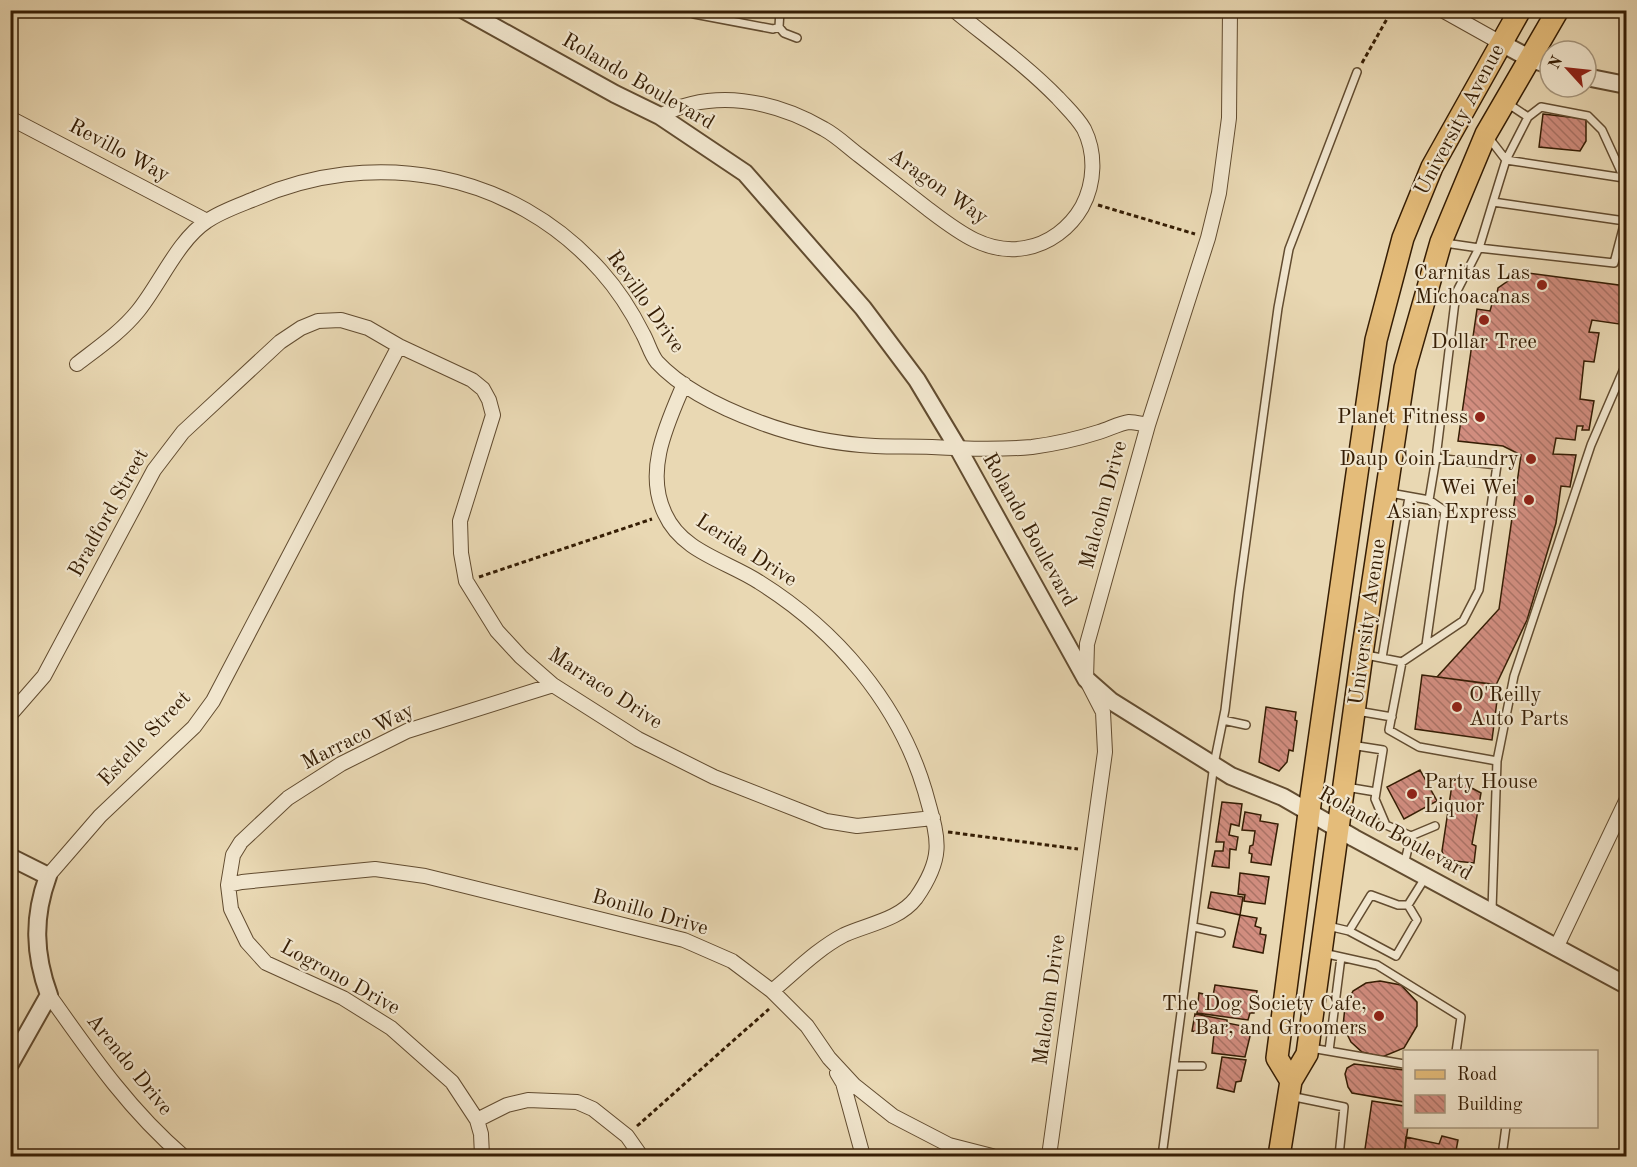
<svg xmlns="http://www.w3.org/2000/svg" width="1637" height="1167" font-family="'Old Standard TT',serif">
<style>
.building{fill:url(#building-back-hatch);stroke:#351d04;stroke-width:1.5}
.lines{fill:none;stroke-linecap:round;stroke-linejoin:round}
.service-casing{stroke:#624c30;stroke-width:10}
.minor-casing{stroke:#624c30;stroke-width:16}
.tertiary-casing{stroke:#624c30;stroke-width:20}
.primary-casing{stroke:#351d04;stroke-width:24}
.path{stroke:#351d04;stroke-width:3;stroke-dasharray:4.5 3;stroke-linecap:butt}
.service{stroke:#f1e6ce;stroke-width:7}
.minor{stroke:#f1e6ce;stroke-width:14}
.tertiary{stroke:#f1e6ce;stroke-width:16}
.primary{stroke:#e4bc7a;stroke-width:21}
.poi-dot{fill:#8f2418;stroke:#f1e6ce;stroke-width:2}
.labels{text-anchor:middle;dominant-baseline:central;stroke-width:4.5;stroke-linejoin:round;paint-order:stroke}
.street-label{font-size:21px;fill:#351d04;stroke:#f1e6ce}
.poi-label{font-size:21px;fill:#351d04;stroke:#f1e6ce;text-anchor:end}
</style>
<defs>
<pattern id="building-back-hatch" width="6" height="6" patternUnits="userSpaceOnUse" patternTransform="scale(1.5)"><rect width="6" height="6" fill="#d18d7f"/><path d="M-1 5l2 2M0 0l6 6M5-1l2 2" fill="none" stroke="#aa7366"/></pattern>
</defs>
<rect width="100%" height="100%" fill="#e9d8b3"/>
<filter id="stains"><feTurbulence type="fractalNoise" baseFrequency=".00333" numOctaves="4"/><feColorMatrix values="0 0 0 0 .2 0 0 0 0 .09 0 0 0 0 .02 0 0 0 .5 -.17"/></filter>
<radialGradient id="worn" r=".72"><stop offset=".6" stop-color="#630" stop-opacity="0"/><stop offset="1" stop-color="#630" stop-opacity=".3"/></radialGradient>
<path class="building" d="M1543,114L1586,119V141L1580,151L1539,147Z
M1521,272L1626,286V325L1592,320L1589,332L1599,333L1594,362L1584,361L1580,399L1594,401L1589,430H1582L1583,426H1577L1575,440L1556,438L1553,454L1576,455L1570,487L1561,486L1556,523L1527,620L1496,685L1437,677L1499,609L1521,455L1503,446L1458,441L1477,309L1490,311L1492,304H1495L1498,288Z
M1422,675L1499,685L1492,740L1415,729Z
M1266,707L1296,712L1295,720L1297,721L1293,751L1289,750L1287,762L1279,771L1259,762Z
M1420,770L1437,801L1404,819L1387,787Z
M1453,778L1481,793L1472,844L1476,846L1474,863L1445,860L1442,851Z
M1222,802L1242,804L1239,826L1231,824L1229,835L1238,837L1236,850L1230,849L1229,868L1212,866L1215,851H1223L1224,842H1216Z
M1245,812L1261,815L1260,821L1278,824L1271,865L1251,862L1252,854L1249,853L1250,846L1253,845L1255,831L1242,830Z
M1240,873L1269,877L1265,904L1244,901L1245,895L1238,894Z
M1211,892L1243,897L1240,915L1208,908Z
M1240,915L1257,918L1255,926L1261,928L1260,934L1266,935L1263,953L1233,947Z
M1380,981L1401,985L1417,1002V1026L1404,1048L1382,1057L1362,1052L1351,1042L1343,1026L1345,1007L1353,991L1366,983Z
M1215,985L1257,991L1254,1013H1250L1248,1020L1197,1013L1199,993L1213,996Z
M1195,1014L1227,1020V1023L1252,1028L1245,1057L1212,1053L1214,1034L1192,1031Z
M1222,1057L1246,1060L1241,1081L1236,1082L1234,1092L1217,1088Z
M1354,1064L1404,1070V1102L1352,1093L1348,1087L1345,1074L1347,1068Z
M1372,1101L1404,1106V1126H1408L1404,1156H1364Z
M1442,1136L1458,1140L1455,1156H1404L1406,1137L1439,1144Z"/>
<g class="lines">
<g class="service-casing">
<path id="service" d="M694,14L773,29L779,27L780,10
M779,27L784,33L797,38
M1528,117L1541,107L1588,116L1602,130L1624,178
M1489,138L1506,160L1528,117L1507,103
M1624,175L1626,157
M1493,202L1625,221L1614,263L1479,248Z
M1493,202L1506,160L1624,178L1625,221
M1390,493L1429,500L1445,511L1426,645
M1429,500L1436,458L1456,293L1479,248L1445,243
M1366,655L1402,662L1389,730L1419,747L1497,761
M1382,658L1409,497
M1402,662L1463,621L1479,590L1497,465L1436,458
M1357,711L1392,717
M1223,720L1246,725
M1351,745L1383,750L1375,799L1386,825L1411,836L1404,865
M1346,787L1376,792
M1411,836L1435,826
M1492,910L1497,761L1514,676L1591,445L1626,364
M1328,926L1349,931L1396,956L1417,920L1408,905L1425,878
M1194,927L1221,933
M1349,931L1371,895L1398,905H1408
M1323,953L1377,965L1461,1017L1456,1052
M1311,1048L1404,1064
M1329,1051L1341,957
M1174,1066H1202
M1290,1096L1344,1107L1339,1156
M1162,1156L1214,764L1225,710L1239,592L1278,308L1289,249L1357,72
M1502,1156L1506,1126"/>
</g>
<g class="minor-casing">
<path id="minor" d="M243,10H278
M1442,10L1501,43
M660,116C713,88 774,100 824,129C837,136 848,147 860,156C883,174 905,191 928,209C957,231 987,255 1025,248C1049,244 1070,228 1082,207C1095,183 1096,153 1084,129C1077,117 1067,108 1058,98C1026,65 989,39 954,10
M10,118L207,221
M77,364C99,347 121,332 138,311C160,284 178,240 207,221C220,212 237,206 252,200C373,146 512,171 601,271C618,290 632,312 643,334C648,343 651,355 657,362C683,390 724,409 759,422C796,436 836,444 875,446C894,447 913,446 932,447C965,449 999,450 1032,447C1055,444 1077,439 1099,432C1109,429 1120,423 1129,422C1135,422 1142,424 1148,425
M684,384C667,424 644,471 665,514C682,552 727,561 759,582C836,630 899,703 925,791C938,838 946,855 916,898C899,920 868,924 844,935C817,949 795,972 772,991
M10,715L44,676L154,470L183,432L280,342L301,328L318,321L341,320L368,328L399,346L472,380L483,389L489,400L493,415L460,521L461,553L466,581L497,631L521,657L553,685L638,739L714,777L826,821L857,826L933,818
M48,876L100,816L194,727L213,701L399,346
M228,885L242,882L375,869L425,876L684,940L732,961L772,991L807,1026L829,1058L854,1085L893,1116L949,1145L992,1156
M1556,948L1626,801
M49,995C90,1053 129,1110 183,1156
M837,1073L843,1083L863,1156
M477,1120L507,1105L528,1100L577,1102L593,1109L627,1136L641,1156
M482,1156L481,1134L477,1120L452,1082L391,1028L343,998L266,963L247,942L231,909L228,885L233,855L241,842L288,798L341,764L407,731L553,685
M1049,1156L1105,752L1103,712L1086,679L1087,644L1148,425L1208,238L1219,193L1229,118L1230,10"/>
</g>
<g class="tertiary-casing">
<path id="tertiary" d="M464,10L615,94L660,116L745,173L863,308L917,380L959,450L1086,679L1111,701L1231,776L1283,797L1354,838L1626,985
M1501,43L1531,59L1550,65
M1586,77L1626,85
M10,857L48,876C33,917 34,954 49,995L10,1064"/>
</g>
<g class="primary-casing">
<path id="primary" d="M1291,1081L1277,1058L1311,797L1376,340L1403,238L1432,167L1520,10
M1279,1156L1291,1081L1307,1054L1362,654L1405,368L1441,242L1486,134L1558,10"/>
</g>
<path class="path" d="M1362,63L1392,10
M1098,205L1195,234
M479,577L652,519
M948,832L1078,849
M637,1126L769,1009"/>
<use href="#service" class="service"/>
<use href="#minor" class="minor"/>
<use href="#tertiary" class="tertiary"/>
<use href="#primary" class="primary"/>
</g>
<g class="poi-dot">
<circle cx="1542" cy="285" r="6"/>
<circle cx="1484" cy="320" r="6"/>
<circle cx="1480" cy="417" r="6"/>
<circle cx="1531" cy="459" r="6"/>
<circle cx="1529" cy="500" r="6"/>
<circle cx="1457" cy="707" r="6"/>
<circle cx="1412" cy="794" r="6"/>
<circle cx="1379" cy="1016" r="6"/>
</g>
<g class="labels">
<g class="street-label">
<text transform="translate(638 82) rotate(30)">Rolando Boulevard</text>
<text transform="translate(1460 120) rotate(-62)">University Avenue</text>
<text transform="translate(119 151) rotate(28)">Revillo Way</text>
<text transform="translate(938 187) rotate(35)">Aragon Way</text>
<text transform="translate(645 302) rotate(55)">Revillo Drive</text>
<text transform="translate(1104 505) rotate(-75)">Malcolm Drive</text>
<text transform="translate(109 513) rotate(-61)">Bradford Street</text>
<text transform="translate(1029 530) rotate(61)">Rolando Boulevard</text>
<text transform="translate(746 551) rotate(33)">Lerida Drive</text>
<text transform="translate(1368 622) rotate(-82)">University Avenue</text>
<text transform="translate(605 689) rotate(33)">Marraco Drive</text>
<text transform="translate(358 737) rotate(-27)">Marraco Way</text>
<text transform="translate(145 739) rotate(-46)">Estelle Street</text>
<text transform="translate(1395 834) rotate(29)">Rolando Boulevard</text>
<text transform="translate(650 913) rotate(16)">Bonillo Drive</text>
<text transform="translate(340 978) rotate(29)">Logrono Drive</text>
<text transform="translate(1050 1000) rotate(-82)">Malcolm Drive</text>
<text transform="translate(129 1065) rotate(51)">Arendo Drive</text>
</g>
<g class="poi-label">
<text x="1530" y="273">Carnitas Las<tspan x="1530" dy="24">Michoacanas</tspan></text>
<text x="1484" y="342" text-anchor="middle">Dollar Tree</text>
<text x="1468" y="417">Planet Fitness</text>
<text x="1519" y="459">Daup Coin Laundry</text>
<text x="1517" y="488">Wei Wei<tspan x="1517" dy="24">Asian Express</tspan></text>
<text x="1469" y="695" text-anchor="start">O'Reilly<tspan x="1469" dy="24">Auto Parts</tspan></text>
<text x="1424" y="782" text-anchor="start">Party House<tspan x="1424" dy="24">Liquor</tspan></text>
<text x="1367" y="1004">The Dog Society Cafe,<tspan x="1367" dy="24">Bar, and Groomers</tspan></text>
</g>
</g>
<rect width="1637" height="1167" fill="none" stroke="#e9d8b3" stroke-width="36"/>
<rect x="12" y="12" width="1613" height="1143" fill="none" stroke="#351d04" stroke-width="3"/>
<rect x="18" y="18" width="1601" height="1131" fill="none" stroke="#351d04" stroke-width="1.5"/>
<rect x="1403" y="1050" width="195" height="78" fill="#f1e6ce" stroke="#a6967d" stroke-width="1.5"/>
<rect x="1415" y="1070" width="30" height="9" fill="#e4bc7a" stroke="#a6967d" stroke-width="1.5"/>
<text x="1457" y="1080" font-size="18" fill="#351d04">Road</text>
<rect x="1415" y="1095" width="30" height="18" fill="url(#building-back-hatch)" stroke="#a6967d" stroke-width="1.5"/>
<text x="1457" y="1110" font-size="18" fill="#351d04">Building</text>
<g transform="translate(1568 69) rotate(297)"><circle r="28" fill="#f1e6ce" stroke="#a6967d" stroke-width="1.5"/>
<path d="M0-4.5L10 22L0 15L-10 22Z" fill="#8f2418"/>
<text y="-9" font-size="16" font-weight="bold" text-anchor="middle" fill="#351d04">N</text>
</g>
<rect width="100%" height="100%" filter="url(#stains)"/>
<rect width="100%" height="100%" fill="url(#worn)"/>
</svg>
